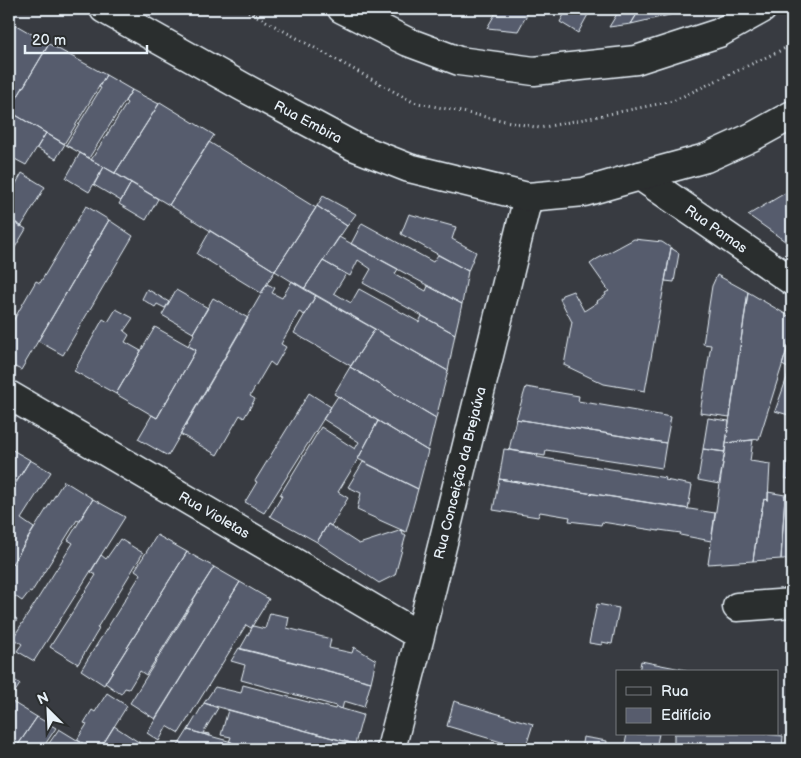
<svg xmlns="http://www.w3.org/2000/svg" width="801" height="758" font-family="'Balsamiq Sans',sans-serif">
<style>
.building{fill:#575c6d;stroke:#e8f1f8}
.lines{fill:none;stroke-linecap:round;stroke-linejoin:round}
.minor-casing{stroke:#e8f1f8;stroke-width:31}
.secondary-casing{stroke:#e8f1f8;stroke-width:31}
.path{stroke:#e8f1f8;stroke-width:3;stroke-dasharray:1 4;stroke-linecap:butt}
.minor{stroke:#2a2d2e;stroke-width:28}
.secondary{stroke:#2a2d2e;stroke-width:28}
.labels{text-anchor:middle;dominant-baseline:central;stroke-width:5;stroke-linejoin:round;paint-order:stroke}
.street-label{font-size:14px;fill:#e8f1f8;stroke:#2a2d2e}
</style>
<rect width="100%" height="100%" fill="#383b41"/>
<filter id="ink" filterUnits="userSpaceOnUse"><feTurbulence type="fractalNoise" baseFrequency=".02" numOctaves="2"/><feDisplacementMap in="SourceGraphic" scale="10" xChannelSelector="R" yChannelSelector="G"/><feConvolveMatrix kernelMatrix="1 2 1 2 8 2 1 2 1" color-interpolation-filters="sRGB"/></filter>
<g filter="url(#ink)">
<path class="building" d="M498,9H530L518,31L487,28Z
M567,9H591L578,33L560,22Z
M620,9H640L631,24L609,27Z
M640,9H695L631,24Z
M9,21L49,44L9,111Z
M49,44L106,75L64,144L9,111Z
M106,75L132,90L89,158L66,145L101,88L99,87Z
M132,90L159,104L115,173L91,160L127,103L125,101Z
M160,102L214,135L169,205L115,173Z
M9,111L46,133L26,165L9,156Z
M46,133L65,144L56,159L37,148Z
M209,142L316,208L275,271L169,205Z
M80,153L104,167L89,192L66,178Z
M104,167L131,183L121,201L94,185Z
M22,173L45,187L21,227L9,219V196Z
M131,183L158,199L146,220L119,204Z
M792,189V246L748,215Z
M323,196L356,214L348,225L347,226L317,206Z
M86,206L109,220L21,370L9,364V328L36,281L40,283Z
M317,206L347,226L304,289L275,271Z
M409,214L456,227L452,239L476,252L468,271L401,234Z
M109,220L133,236L63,355L38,341Z
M13,221L26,229L10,256L15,260L9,269V228Z
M362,223L433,262L438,255L468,271L462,304L351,244Z
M210,231L275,271L261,293L197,254Z
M339,237L398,269L395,274L426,291L428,286L462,304L455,334L363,283L371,269L358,260L350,276L323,261Z
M634,239L662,242L671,248L645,391L604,384L564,365L572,322L560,299L562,295L573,291L584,311L598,302L597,301L606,295L605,293L609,291L590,264L597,259Z
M671,248L679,253L674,282L665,281Z
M323,261L346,274L334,293L351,303L359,289L419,322L422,316L455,334L448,371L304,289Z
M717,275L748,292L730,417L700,413L711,345L703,344L712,286Z
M292,281L316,295L305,315L299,312L281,344L286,347L275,366L270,362L250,396L255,399L244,418L240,415L217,455L180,434L267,284L275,288L272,293L282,298Z
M147,289L169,302L165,308L157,304L155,307L142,299Z
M176,290L208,308L193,333L162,315Z
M748,292L792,318V334L759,439L726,443Z
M316,295L375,329L351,366L294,333Z
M213,298L248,318L168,456L138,439L152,415L157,418L196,350L188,346L194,334L193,333Z
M116,309L133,318L124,331L129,335L125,342L141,351L116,394L74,371L103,319L108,322Z
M155,327L196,350L157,418L116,394Z
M375,329L448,371L436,418L350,367Z
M792,334V416L775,411L790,369L782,365Z
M350,367L436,418L428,451L334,394Z
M526,387L579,396L578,401L671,417L666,443L516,419Z
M309,393L331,407L264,513L245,502L257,482L255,481Z
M338,396L378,421L358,459L338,492L348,498L331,526L328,524L317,542L270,516L282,496L280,495L321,427L355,449L359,442L323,419Z
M708,418L729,421L725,452L703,449Z
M516,419L666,443L662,468L546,450L545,456L509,450Z
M378,421L428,451L418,489L358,459Z
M792,431V461L787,463L790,433Z
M753,440L750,461L770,464L768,500L764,499L760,519H759L753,561L708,564L726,443Z
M9,448L30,460L9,494Z
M504,449L538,454L537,457L666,478L665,480L692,485L688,509L499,479Z
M703,449L725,452L719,484L698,480Z
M30,460L51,472L21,519L34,528L9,569V494Z
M792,461V478L786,479L787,463Z
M363,462L418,489L406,532L357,510L361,493L348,487Z
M499,479L715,513L711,541L680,535L681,533L659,530V531L602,522L601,525L569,521L570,517L540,512L538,517L493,510Z
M64,481L93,499L79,521L77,520L31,593L29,592L22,601L9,592V569Z
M768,492L785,495L781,559L753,561L759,519H760L764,499L768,500Z
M792,494V559H781L785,495Z
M93,499L125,517L34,661L17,651L22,644L13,638L73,543L68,540Z
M328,524L359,544L402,530L403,535H406L395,575L379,583L317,542Z
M157,535L187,552L104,685L81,670L141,574L135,570Z
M120,539L143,553L97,628L99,629L78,664L50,647L96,575L91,572L101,555L106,559Z
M187,552L214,567L146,675L140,671L129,689L125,688L121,694L105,683Z
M214,567L240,582L155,719L130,703L193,602L192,601Z
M240,582L269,599L251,628L246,625L179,733L167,726L159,741L147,733Z
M597,604L619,608L612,644L602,642V645L589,643Z
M270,613L289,617L287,628L331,639L329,648L352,653L354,647L376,660L371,682L240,649L253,626L265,629Z
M9,614L17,619L9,633Z
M239,648L371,682L364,707L344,701L342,709L336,707V706L241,680L245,665L231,661Z
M641,661L686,670L685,672H639Z
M9,676L20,684L9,701Z
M243,685L335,709L336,707L363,715L355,744L204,703L215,687L241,693Z
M107,693L127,706L100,749H93L77,740L87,724L84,723L92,710L95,712Z
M9,700L37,717L15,749H9Z
M454,701L533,724L525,749L447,726Z
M204,703L218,708L203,733L210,734V736L188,730Z
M228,710L355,744L354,749H258L229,742L231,737L221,735Z
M37,717L56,728L42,749H23L18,745Z
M114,726L140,743L137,749H100Z
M59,729L77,740L88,746L86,749H45Z
M188,730L232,742V745L249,749H176Z
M627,734H659L656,748L661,749H624Z
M674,734H763L783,736L782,749H674Z
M583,737L607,741L606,749H581Z"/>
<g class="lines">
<g class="minor-casing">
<path id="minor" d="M640,176L792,281
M9,395L420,636
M737,607L792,603
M391,749L420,636L528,197"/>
</g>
<g class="secondary-casing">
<path id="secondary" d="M104,9L243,87L353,146L409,168L528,197L584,192L640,176L706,158L752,137L792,115
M342,9L408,42L459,61L534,71L636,60L719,33L762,9"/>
</g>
<path class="path" d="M244,9L413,102L540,128L673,101L792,45"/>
<use href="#minor" class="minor"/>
<use href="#secondary" class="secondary"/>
</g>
</g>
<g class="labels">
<g class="street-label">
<text transform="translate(308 122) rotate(28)">Rua Embira</text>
<text transform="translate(716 229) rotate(35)">Rua Pamas</text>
<text transform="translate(460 473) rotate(-76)">Rua Conceição da Brejaúva</text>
<text transform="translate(214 515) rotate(30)">Rua Violetas</text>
</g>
</g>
<rect width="801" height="758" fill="none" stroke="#2a2d2e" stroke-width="30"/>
<rect x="15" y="15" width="771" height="728" fill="none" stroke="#e8f1f8" stroke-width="2" filter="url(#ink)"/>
<rect x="616" y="670" width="162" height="65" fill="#2a2d2e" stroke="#767b7f"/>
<rect x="626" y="687" width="25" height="8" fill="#2a2d2e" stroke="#767b7f"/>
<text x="661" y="696" font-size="15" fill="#e8f1f8">Rua</text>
<rect x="626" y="708" width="25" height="15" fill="#575c6d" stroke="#767b7f"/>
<text x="661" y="720" font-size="15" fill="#e8f1f8">Edifício</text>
<g transform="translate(48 710) rotate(336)" stroke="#2a2d2e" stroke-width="4" paint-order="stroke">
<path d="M0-4L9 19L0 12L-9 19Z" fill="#e8f1f8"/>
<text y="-8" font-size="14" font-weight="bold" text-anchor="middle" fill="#e8f1f8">N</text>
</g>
<path d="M25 45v8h122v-8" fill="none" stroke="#e8f1f8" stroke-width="2.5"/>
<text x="32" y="45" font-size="15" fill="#e8f1f8" stroke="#2a2d2e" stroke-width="4" paint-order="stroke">20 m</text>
</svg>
